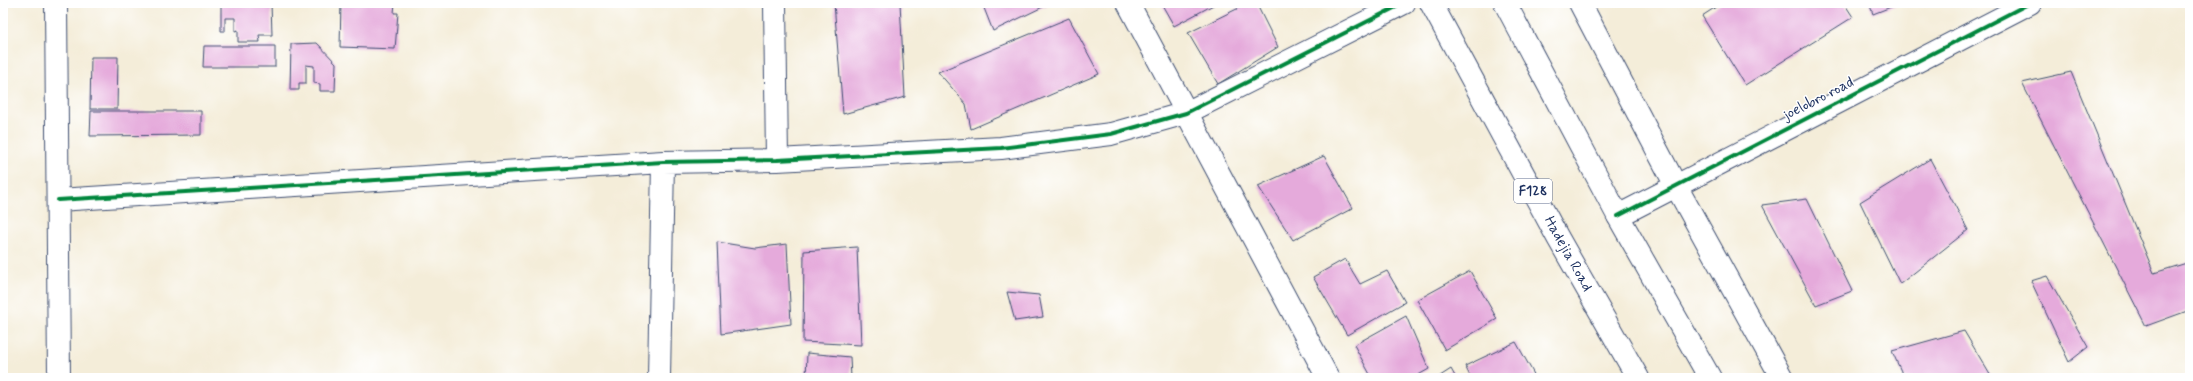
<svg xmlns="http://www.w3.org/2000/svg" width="2193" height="381" font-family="Mynerve,sans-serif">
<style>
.building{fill:#e5aadb}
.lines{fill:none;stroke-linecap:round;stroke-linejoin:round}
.minor-casing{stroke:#3c4c70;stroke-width:24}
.primary-casing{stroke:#3c4c70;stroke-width:24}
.minor{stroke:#fff;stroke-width:22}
.primary{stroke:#fff;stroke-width:22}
.cycleway-casing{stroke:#fff;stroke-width:6}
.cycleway{stroke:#00873e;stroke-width:4}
.labels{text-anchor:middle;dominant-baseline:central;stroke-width:3;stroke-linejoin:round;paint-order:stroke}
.shield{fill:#fff;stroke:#5f6d8e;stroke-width:1}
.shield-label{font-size:14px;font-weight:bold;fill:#1b2f5e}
.street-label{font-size:15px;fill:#1b2f5e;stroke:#fff}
</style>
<rect width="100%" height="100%" fill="#fff"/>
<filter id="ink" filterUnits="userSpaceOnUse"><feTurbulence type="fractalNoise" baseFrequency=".025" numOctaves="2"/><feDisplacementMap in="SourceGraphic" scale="8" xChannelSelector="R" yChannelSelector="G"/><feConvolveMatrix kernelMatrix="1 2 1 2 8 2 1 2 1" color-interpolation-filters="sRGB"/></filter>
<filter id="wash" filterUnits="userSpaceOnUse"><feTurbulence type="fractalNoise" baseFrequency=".012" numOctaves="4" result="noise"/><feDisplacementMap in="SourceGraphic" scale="16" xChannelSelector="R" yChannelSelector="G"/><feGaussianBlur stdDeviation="0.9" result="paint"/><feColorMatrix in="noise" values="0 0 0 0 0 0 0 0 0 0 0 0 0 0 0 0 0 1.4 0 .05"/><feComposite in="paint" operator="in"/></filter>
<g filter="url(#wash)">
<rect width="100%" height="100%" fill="#f4edd9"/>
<g id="blocks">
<path class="building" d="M221,3H271L272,35H259L260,42H238V30L235,31V18H225V31H221Z
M341,3H395L394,13H398L395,49L340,47Z
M834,3H900L905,97L843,114Z
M982,3H1051L993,31Z
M1161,3H1217L1174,26Z
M1249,3H1256L1278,47L1218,84L1188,33Z
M1722,3H1844L1853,17L1745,85L1702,16Z
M1869,3H1901L1873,14Z
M1069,18L1099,74L971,129L966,104L938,72Z
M317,43L336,63L335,91H320V84L314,83V66L306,65V83H299V90H290L291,44Z
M204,46H275V67H203Z
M91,57H118L117,109H90Z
M2071,72L2154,273L2190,262V310L2146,326L2022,83Z
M91,111H201V135L90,136Z
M1324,156L1353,208L1293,240L1258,186Z
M1930,159L1968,230L1900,284L1860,202Z
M1807,199L1852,291L1816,305L1762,205Z
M717,242L755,248L787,244L791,324L721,334Z
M857,247L861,345L803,342L804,251Z
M1345,259L1360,284L1387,271L1405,302L1347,335L1313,277Z
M1470,271L1497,319L1445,350L1417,300Z
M2047,276L2088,347L2069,362L2031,281Z
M1007,292L1039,295L1043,317L1015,321Z
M1406,316L1429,369L1413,378H1372L1354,345Z
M1964,331L1992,378H1904L1892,351Z
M1516,342L1536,378H1471L1465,366Z
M807,353L850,357L851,378H806Z
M1451,369L1456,378H1437Z"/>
</g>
</g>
<g filter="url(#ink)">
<use href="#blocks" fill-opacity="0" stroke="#3c4c70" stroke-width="1"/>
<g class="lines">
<g class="minor-casing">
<path id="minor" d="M56,3L59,378
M775,3L777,160
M1128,3L1328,378
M1580,3L1676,186L1782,378
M58,200L663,162L777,160L1001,148L1111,134L1186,113L1404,3
M1618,216L2030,3
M659,378L663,162"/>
</g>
<g class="primary-casing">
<path id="primary" d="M1431,3L1558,238L1638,378
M1505,3L1618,216L1710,378"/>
</g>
<use href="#minor" class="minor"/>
<use href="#primary" class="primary"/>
<g class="cycleway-casing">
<path id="cycleway" d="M58,200L663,162L777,160L1001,148L1111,134L1186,113L1404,3
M1618,216L2030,3"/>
</g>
<use href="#cycleway" class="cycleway"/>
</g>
</g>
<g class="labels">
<rect class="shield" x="1514" y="179" width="38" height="24" rx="3"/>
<g class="shield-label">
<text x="1533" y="191">F128</text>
</g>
<g class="street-label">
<text transform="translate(1818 99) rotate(-27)">joelobro road</text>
<text transform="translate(1568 254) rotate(61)">Hadejia Road</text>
</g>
</g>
<rect width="2193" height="381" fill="none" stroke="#fff" stroke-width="16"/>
</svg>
